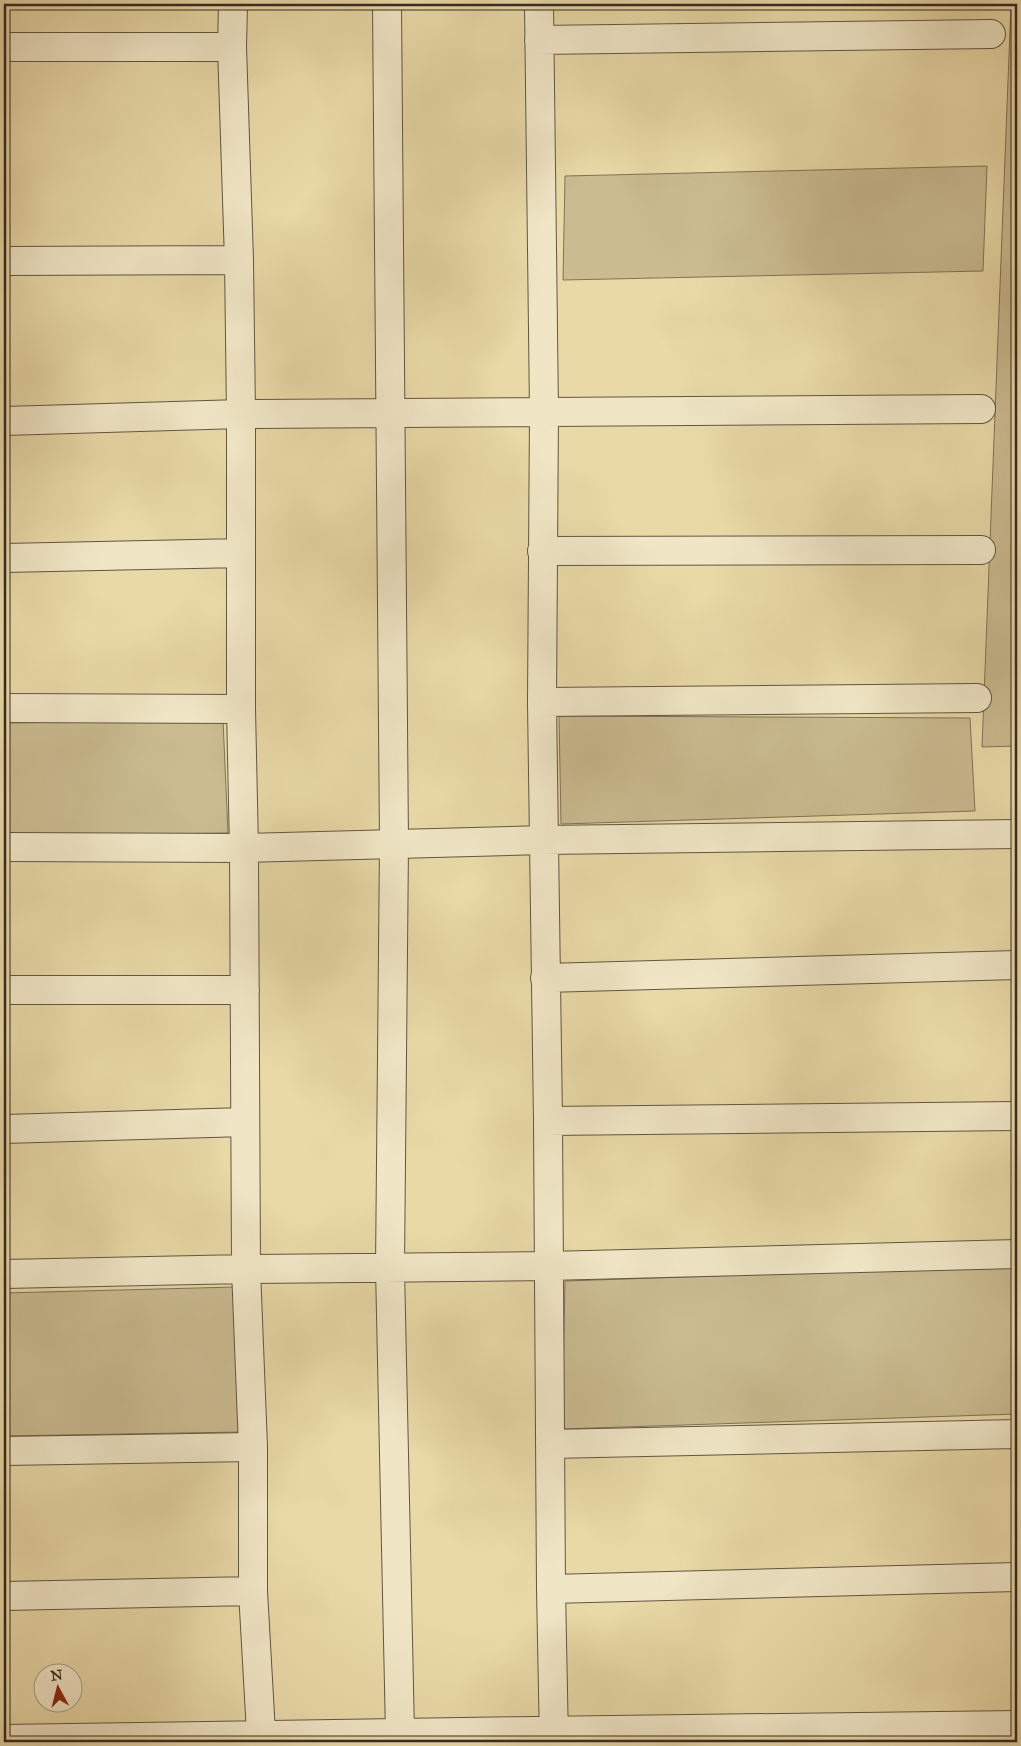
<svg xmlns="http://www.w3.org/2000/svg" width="1021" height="1746" font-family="'IM FELL Great Primer',serif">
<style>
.green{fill:#cabb91;stroke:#80725a}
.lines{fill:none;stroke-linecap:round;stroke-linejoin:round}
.minor-casing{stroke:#625644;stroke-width:30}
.minor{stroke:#f0e6c6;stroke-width:28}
</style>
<rect width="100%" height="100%" fill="#e8d9a7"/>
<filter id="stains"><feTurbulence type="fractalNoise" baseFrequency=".004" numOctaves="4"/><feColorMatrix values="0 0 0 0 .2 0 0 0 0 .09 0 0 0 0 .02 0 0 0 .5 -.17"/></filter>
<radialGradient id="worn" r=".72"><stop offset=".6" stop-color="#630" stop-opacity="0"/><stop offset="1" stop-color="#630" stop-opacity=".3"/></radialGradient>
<path class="green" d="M1011,4H1017V746L982,747Z
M987,166L983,271L563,280L565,176Z
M559,716L970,718L975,811L561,824Z
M223,720L228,833L4,836V723Z
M1017,1266V1414L562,1429L565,1281Z
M235,1287L241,1432L4,1436V1293Z"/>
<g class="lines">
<g class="minor-casing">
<path id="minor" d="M233,4L232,47L239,260L241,414V709L244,848L246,1269L253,1447V1591L261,1733
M387,4L394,844L390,1268L400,1733
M539,4L544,412L542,702L548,1121L551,1589L554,1742
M539,40L991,34
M4,47H232
M4,261L239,260
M4,421L241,414L981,409
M542,551L981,550
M4,558L241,553
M542,702L977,698
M4,708L241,709
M4,847L244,848L543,840L1017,834
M545,978L1017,965
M4,990H245
M548,1121L1017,1116
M4,1129L245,1122
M4,1274L246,1269L548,1266L1017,1254
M550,1444L1017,1434
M4,1451L253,1447
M551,1589L1017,1577
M4,1596L253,1591
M4,1739C342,1732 679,1730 1017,1725"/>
</g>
<use href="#minor" class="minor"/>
</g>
<rect width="1021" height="1746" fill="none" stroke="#e8d9a7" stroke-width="20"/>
<rect x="5" y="5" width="1011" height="1736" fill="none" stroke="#362a23" stroke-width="2.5"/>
<rect x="10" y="10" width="1001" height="1726" fill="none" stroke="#362a23"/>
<g transform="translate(58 1688) rotate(353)"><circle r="24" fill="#f0e6c6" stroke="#a69b85"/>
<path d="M0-4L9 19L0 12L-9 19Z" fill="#8f2418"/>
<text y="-8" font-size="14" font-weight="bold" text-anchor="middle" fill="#362a23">N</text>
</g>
<rect width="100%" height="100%" filter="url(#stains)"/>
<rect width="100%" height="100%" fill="url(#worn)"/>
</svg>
